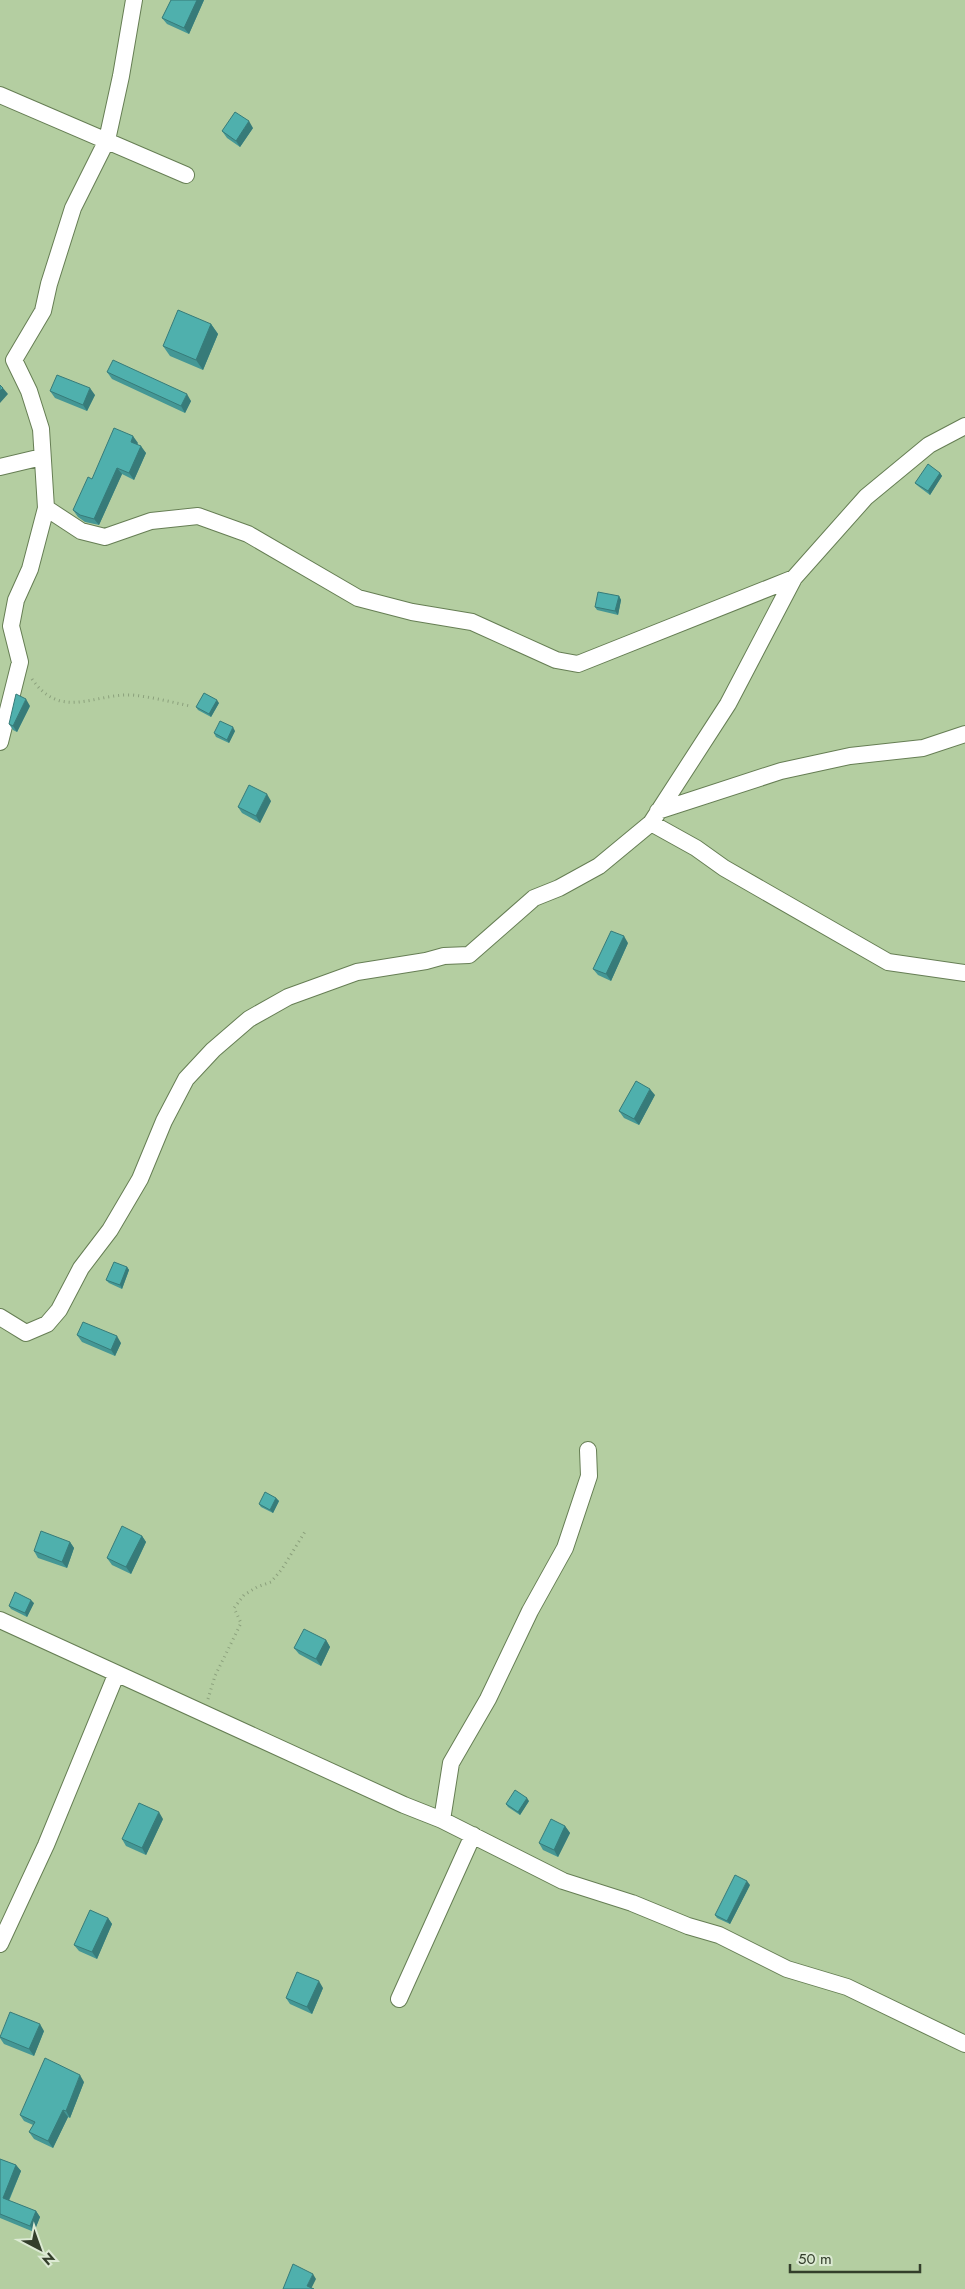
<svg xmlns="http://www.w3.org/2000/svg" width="965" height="2289" font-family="Jost,sans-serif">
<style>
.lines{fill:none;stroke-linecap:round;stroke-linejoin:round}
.street-casing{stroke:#667e54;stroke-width:18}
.path{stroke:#8ba07c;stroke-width:3;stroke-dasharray:1 4;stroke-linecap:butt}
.street{stroke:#fff;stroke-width:16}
.wall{fill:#449795}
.shaded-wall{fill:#377b79}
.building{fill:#4fb0ad;stroke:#377b79}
</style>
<rect width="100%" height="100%" fill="#b4cea1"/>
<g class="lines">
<g class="street-casing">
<path id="street" d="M0,95L186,175
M0,467L42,457
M46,508L81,531L105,537L151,521L198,516L248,534L358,598L412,612L472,622L556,660L578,664L794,578
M0,742L20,662L11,626L16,600L30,569L46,508L41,429L29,391L14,360L43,311L49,284L73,208L107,140L121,76L134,0
M658,811L781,771L850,756L923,748L965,734
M651,823L696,848L724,868L888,962L965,973
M0,1317L26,1333L47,1324L59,1310L81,1268L110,1230L140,1179L164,1121L186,1079L213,1050L249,1019L288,997L357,972L426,961L444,956L469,955L534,898L559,888L599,866L651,823L728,704L794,578L866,497L929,445L965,426
M0,1620L404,1805L442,1820L563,1881L632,1903L688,1926L719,1935L787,1969L847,1987L965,2044
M442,1820L451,1763L488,1699L530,1611L565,1548L589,1476L588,1450
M0,1944L46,1845L116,1675
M399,1999L473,1835"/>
</g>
<path class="path" d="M32,679C61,721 95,693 132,695C152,697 171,702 190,706
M208,1699L215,1676L241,1623L234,1608L244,1595L257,1587L271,1582L282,1569L306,1530"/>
<use href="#street" class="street"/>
</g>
<path class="wall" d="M171,0H204L189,34L167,24L162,18Z
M253,128L240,147L227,138L222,131Z
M211,324L218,334L203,370L170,356L163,346Z
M107,372L191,401L185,413L112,379Z
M50,391L95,395L87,411L55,398Z
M138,443L137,445L146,453L134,480L122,474L99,525L85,522L78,517L73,510L92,479Z
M940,473L942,476L930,495L918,486L915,483Z
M619,596L621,600L618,615L597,610L595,607Z
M219,703L211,717L198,710L196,707Z
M30,706L17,732L13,730L9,724Z
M235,731L229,743L216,737L214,733Z
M271,801L260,823L242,813L238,807Z
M628,943L611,981L598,975L593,969Z
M655,1095L639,1125L624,1118L619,1111Z
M127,1267L129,1270L122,1289L109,1283L106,1280Z
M77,1335L121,1343L115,1356L82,1342Z
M276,1498L279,1501L273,1513L261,1507L259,1504Z
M142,1536L146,1542L131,1574L112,1565L107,1558Z
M70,1542L74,1548L67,1568L38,1558L34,1551Z
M34,1603L27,1617L11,1609L9,1606Z
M326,1640L330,1647L321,1666L299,1654L294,1648Z
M529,1801L520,1815L508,1807L506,1804Z
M163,1819L146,1855L126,1846L122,1839Z
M565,1826L570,1833L558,1857L543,1850L539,1843Z
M750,1885L730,1924L717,1918L715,1915Z
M108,1918L112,1924L97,1959L79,1951L74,1945Z
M323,1988L312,2014L290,2004L286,1998Z
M44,2031L34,2056L4,2044L0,2038V2036Z
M84,2082L70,2118L68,2117L53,2148L34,2139L29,2132L33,2125L24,2121L20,2115Z
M0,2159L16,2165L21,2171L9,2201L36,2211L40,2217L34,2232L0,2218Z"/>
<path class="shaded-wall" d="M197,0H204L189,34L184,28Z
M249,121L253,128L240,147L236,141Z
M211,324L218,334L203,370L196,360Z
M3,388L8,394L0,403V391Z
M90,388L95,395L87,411L83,405Z
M187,394L191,401L185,413L181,406Z
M133,436L138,443L135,448L131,442Z
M141,446L146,453L134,480L129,473Z
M117,468L122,474L99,525L94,519Z
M940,473L942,476L930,495L928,491Z
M619,596L621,600L618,615L615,611Z
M26,699L30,706L17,732L13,726Z
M217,700L219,703L211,717L209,714Z
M233,727L235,731L229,743L227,740Z
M267,794L271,801L260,823L256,816Z
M624,936L628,943L611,981L606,974Z
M650,1089L655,1095L639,1125L634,1119Z
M127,1267L129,1270L122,1289L120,1285Z
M117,1336L121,1343L115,1356L111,1350Z
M276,1498L279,1501L273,1513L270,1510Z
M142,1536L146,1542L131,1574L126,1567Z
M70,1542L74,1548L67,1568L62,1562Z
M31,1600L34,1603L27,1617L25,1613Z
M326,1640L330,1647L321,1666L316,1659Z
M527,1798L529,1801L520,1815L518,1812Z
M159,1812L163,1819L146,1855L142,1848Z
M565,1826L570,1833L558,1857L554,1850Z
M747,1881L750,1885L730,1924L727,1921Z
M108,1918L112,1924L97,1959L92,1952Z
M319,1981L323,1988L312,2014L307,2007Z
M40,2024L44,2031L34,2056L29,2049Z
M80,2075L84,2082L70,2118L66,2111Z
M63,2110L68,2117L53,2148L48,2141Z
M16,2165L21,2171L7,2204L3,2198Z
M36,2211L40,2217L34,2232L30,2226Z
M313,2274L316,2279L311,2289L307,2286Z"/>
<path class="building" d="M171,0H197L184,28L162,18Z
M235,112L249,121L236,141L222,131Z
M178,310L211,324L196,360L163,346Z
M113,360L187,394L181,406L107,372Z
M57,375L90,388L83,405L50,391Z
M0,385L3,388L0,391Z
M114,428L133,436L131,442L141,446L129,473L117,468L94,519L80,515L73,510L88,477L92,479Z
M928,464L940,473L928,491L915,483Z
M598,592L619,596L615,611L595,607Z
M204,693L217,700L209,714L196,707Z
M16,694L26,699L13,726L9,724Z
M220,721L233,727L227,740L214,733Z
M249,785L267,794L256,816L238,807Z
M611,931L624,936L606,974L593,969Z
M636,1081L650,1089L634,1119L619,1111Z
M114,1262L127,1267L120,1285L106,1280Z
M83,1322L117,1336L111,1350L77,1335Z
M265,1492L276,1498L270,1510L259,1504Z
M122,1526L142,1536L126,1567L107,1558Z
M41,1531L70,1542L62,1562L34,1551Z
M15,1592L31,1600L25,1613L9,1606Z
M304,1629L326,1640L316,1659L294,1648Z
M515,1790L527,1798L518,1812L506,1804Z
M139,1803L159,1812L142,1848L122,1839Z
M551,1819L565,1826L554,1850L539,1843Z
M735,1875L747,1881L727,1921L715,1915Z
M90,1910L108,1918L92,1952L74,1945Z
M297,1972L319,1981L307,2007L286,1998Z
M10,2012L40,2024L29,2049L0,2037Z
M45,2058L80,2075L66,2111L63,2110L48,2141L29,2132L35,2122L20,2115Z
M0,2159L16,2165L3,2198L36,2211L30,2226L0,2214Z
M293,2264L313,2274L307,2286L314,2289H283Z"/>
<g transform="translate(40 2249) rotate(139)" stroke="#dcead3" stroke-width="4" paint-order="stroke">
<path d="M0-4L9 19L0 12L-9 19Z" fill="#333e2b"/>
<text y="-8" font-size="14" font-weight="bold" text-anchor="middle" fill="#333e2b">N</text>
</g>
<path d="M790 2264v8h130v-8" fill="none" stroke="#333e2b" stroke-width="2.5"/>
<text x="798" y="2264" font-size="15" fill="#333e2b" stroke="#dcead3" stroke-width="4" paint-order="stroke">50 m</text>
</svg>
